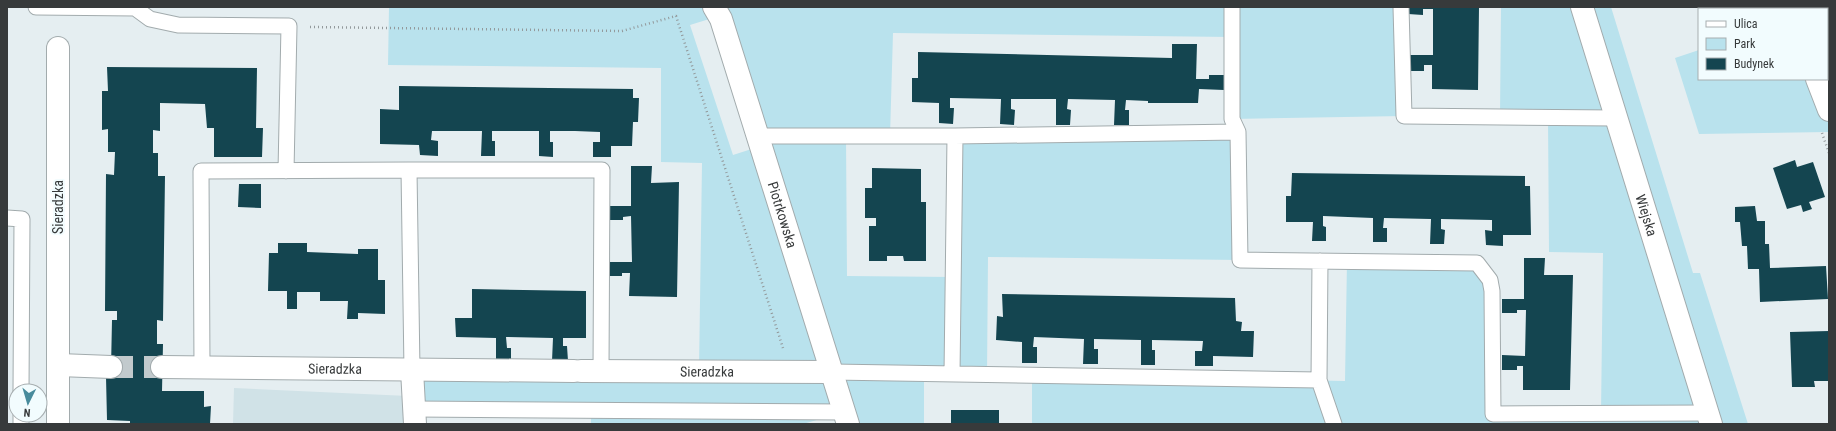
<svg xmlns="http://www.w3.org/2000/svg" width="1836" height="431" font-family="'Roboto Condensed',sans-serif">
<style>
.built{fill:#d0e2e7}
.green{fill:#b9e2ed;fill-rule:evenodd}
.building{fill:#144550}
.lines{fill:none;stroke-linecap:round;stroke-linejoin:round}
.street-tunnel{stroke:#c2cacd;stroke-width:22;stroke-dasharray:22 11;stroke-linecap:butt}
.lane-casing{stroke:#a2abad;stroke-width:17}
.street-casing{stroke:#a2abad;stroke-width:24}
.secondary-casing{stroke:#a2abad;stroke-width:24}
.path{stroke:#93999b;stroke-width:2.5;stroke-dasharray:1 3;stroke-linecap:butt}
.lane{stroke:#fff;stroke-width:15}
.street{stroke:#fff;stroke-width:22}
.secondary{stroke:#fff;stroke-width:22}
.labels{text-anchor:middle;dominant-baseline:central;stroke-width:4;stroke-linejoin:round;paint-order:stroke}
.street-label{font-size:14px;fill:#373a3b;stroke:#f2fcfe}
</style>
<rect width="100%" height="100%" fill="#e5eef1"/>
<path class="built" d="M234,388L408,396V424H233Z"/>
<path class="green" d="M389,7H1401L1404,116L1232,119V37L893,33L890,136H846L847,276L953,277L955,136L1238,132L1240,260L988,257L987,375L924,373V424H848L844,412L803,424H591V412L415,409L412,370L699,371L702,163L661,162V68L388,65ZM719,16L761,146L733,155L690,25Z
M1501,7H1611L1693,273H1700L1748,424H1032V375L1345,381L1347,261L1483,269L1493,413H1601L1603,253L1549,252L1548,118L1500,117Z
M1699,50V79H1817L1829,110V132L1699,134L1675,58Z"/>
<path class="building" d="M1408,7H1479L1478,90L1432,89V65H1424V71H1408V55H1433V9H1423V15L1408,14Z
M1172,44H1197L1196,79H1209V75H1225L1224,90L1199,89L1198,103H1148V101L1126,100L1125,110H1129V125H1114L1115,100L1068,99L1067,109L1071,110L1070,125H1056V99H1011V109L1015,110L1014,125L1000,124L1001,99L950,98V108H954L953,124L939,123V103L912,102V78H918V52L1172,58Z
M107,67L257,68L256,128H263L262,157H214V128H207L205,104L160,103V131L153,130V153H158V176H165L163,321L157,320V344H163L162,391H204V407L211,406L210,424L130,423V421L107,420L106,377L111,368L112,320H117V311H105L106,174L114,175L115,152H108V129L102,130V91H108Z
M399,86L633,89V98H639L638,122H633L632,146H611V157H593V142H600V132L575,131H550V142H553V157L539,156V131H492V141H495V156H481L482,131H432L431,140L438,141V156L420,155L419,145L380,144V109L399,110Z
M1795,160L1797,167L1813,162L1825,197L1809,202L1812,209L1803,212L1801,205L1787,209L1773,168Z
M631,166H652L651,183L679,182L677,297L629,296L630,273H622V276H607V262H632L631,216L623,217V220H608V206H631Z
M872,168L921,169V202H926V261H904L903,256H887V261H869V226H876V218H865V188H872Z
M1292,173L1525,176V186H1530L1531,235H1503V246L1486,245L1485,230L1492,231V220L1441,219V229L1445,230L1444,244H1430L1431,219L1384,218L1383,228H1387V242H1373V218L1323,216V226L1326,227V241H1312L1313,222H1286V196H1291Z
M239,184H261V208L238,207Z
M1755,206L1757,221H1765V244H1769L1770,268L1826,266L1828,299L1760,302L1759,269H1748L1747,246H1742L1740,222H1735V207Z
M278,243H307V252L358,254V249H378V280H385V314L358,313V319H347L348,301H320V292H297V309H287V291H268L269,253H278Z
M1524,258H1545L1544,275H1573L1570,390H1523V366H1517V370H1502V355L1525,356L1526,310H1517V313H1502V299H1524Z
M472,289L586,291V338H563V346H567L568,361H552L553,338L506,337L507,348H511V361H496V338L456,337L455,318H472Z
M1002,294L1235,298L1236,321L1242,322L1241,331H1254L1253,357L1213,356V366H1195V351H1202L1203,341L1152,340V350H1155V365H1141V340L1094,339V349H1098V364H1083L1084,339L1034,337L1033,347H1037V363H1022V342L996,340L997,316L1003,317Z
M1829,331V381H1814L1815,387H1792L1790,332Z
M951,410H999V424H951Z"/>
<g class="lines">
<path class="street-tunnel" d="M111,367H162"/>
<g class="lane-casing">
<path id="lane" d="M36,7L135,8L150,19L178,25L289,26L286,171
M1232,7V119L1238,132L1240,260L1477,263L1490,280L1492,291L1493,414L1707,413
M1401,7L1404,116L1615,118
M758,136H955L1238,132
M409,170H602L601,371
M7,218L22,219L21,391
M1320,261L1319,380L1334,424
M202,368L201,171L409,170L412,370
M832,372L1319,380
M952,374L955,136
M415,409L844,412
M21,424V415"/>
</g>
<g class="street-casing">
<g id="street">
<path id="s1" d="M714,7L721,19L848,424"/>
<path id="s2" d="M1582,7L1711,424"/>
<path d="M58,48V424"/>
<path d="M59,365L111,367"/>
<path id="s3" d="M162,367L574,371"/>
<path d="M412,370L415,424"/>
<path id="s4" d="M581,371L832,372"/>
</g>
</g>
<g class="secondary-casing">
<path id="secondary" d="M1785,7L1786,9
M1827,7L1829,13
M1817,79L1829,110"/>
</g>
<path class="path" d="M310,27L622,31L676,16L783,348
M1822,133L1829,153"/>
<use href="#lane" class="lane"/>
<use href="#street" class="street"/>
<use href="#secondary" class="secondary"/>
</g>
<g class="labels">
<g class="street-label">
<text transform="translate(58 207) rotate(-90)">Sieradzka</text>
<text stroke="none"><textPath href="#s1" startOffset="219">Piotrkowska</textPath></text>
<text stroke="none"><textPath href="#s2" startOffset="218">Wiejska</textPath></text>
<text stroke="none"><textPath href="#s3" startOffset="173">Sieradzka</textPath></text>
<text stroke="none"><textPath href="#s4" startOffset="126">Sieradzka</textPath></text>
</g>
</g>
<rect width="1836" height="431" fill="none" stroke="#373a3b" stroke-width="16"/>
<rect x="1698" y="8" width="130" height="72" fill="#f2fcfe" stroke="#a7aeb0"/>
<rect x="1706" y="21" width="20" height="6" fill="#ffffff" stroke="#a7aeb0"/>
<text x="1734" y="28" font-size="12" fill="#373a3b">Ulica</text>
<rect x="1706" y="38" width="20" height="12" fill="#b9e2ed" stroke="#a7aeb0"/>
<text x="1734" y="48" font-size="12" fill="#373a3b">Park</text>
<rect x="1706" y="58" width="20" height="12" fill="#144550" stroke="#a7aeb0"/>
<text x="1734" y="68" font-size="12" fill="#373a3b">Budynek</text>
<g transform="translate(28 403) rotate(185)"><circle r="19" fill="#f2fcfe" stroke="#a7aeb0"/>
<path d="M0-3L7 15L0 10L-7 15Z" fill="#488b9c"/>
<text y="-6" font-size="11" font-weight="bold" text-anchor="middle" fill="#373a3b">N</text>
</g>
</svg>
